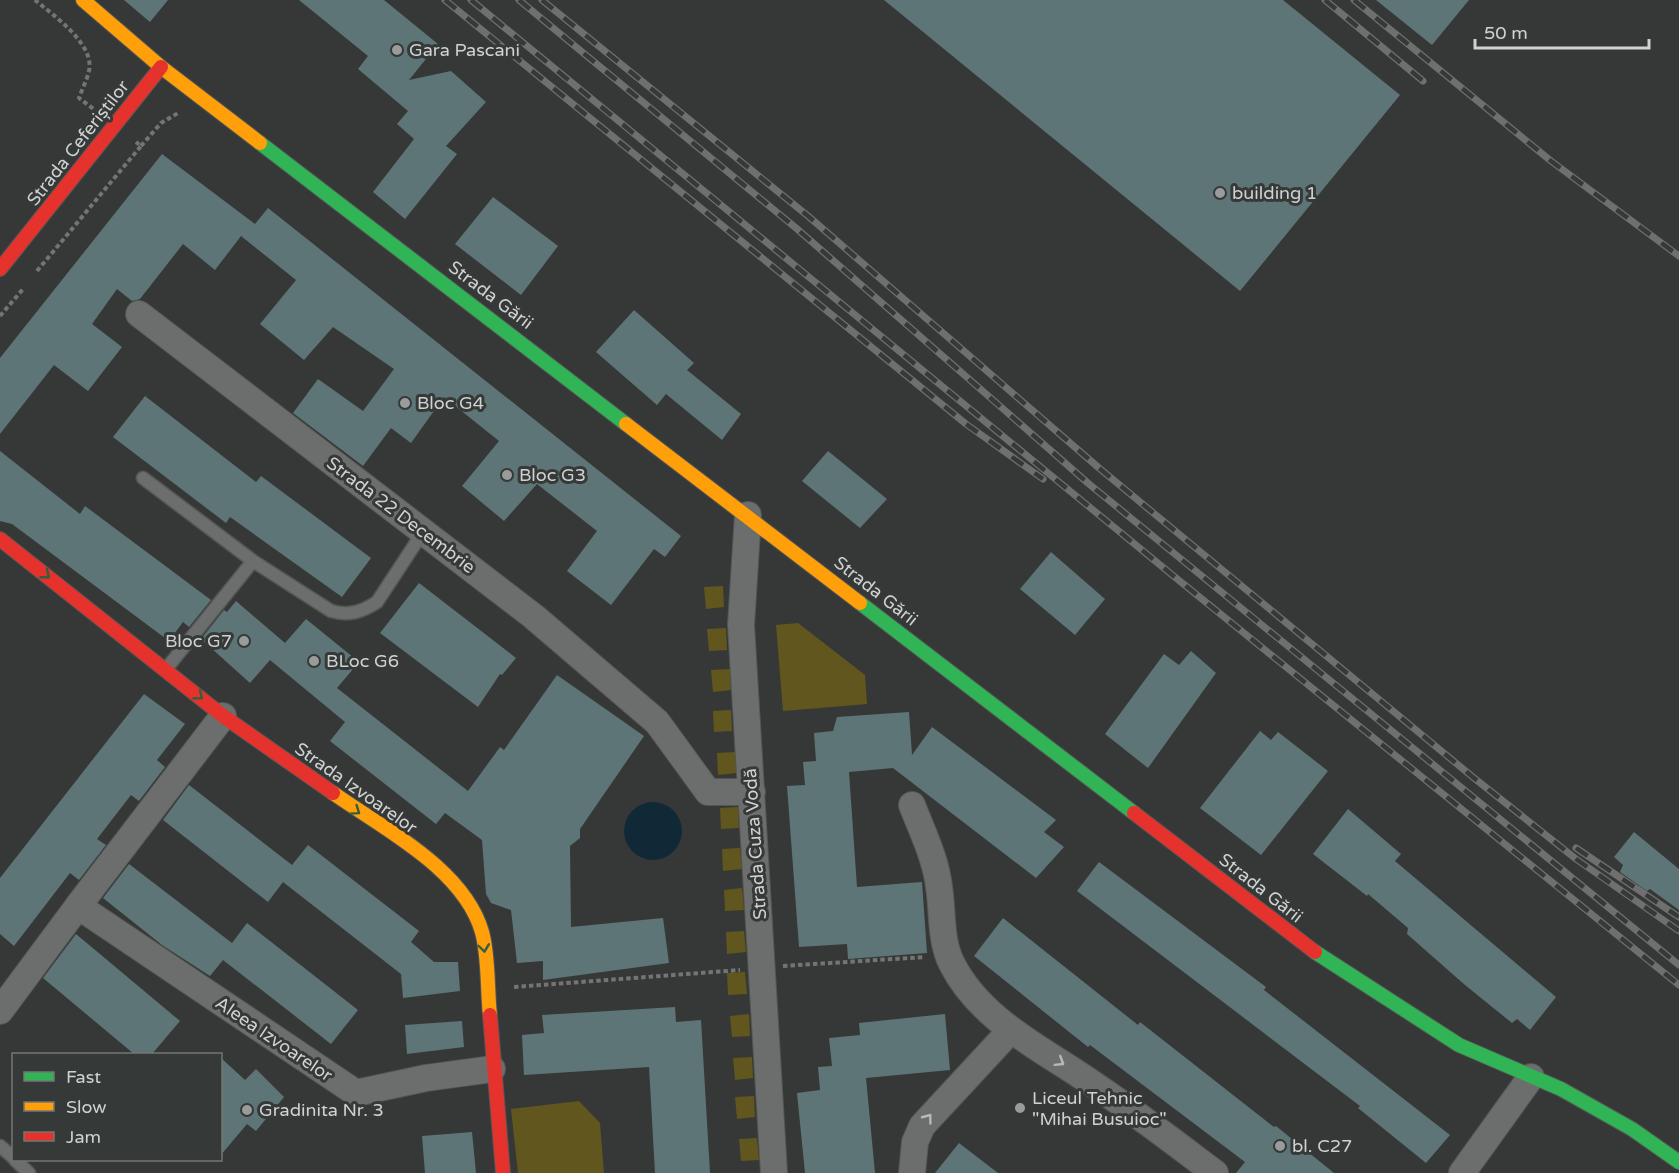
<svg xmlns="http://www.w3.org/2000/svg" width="1679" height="1173" font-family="'Varela Round',sans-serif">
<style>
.green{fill:#61561e}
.water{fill:#112937}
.building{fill:#5d7576}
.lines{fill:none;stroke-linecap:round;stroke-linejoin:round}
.lane-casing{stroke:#545655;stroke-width:15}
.street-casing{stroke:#545655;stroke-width:28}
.fast-casing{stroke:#545655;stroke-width:16}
.slow-casing{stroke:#545655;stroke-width:16}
.jam-casing{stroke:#545655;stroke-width:16}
.path{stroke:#737473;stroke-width:4;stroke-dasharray:4.5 3;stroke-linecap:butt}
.lane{stroke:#6c6e6d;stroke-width:12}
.street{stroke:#6c6e6d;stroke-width:26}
.fast{stroke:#30b455;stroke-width:14}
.slow{stroke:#ff9f0a;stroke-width:14}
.jam{stroke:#e5322d;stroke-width:14}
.rail-casing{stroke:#6e6f6e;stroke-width:7}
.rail{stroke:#353937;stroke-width:4.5;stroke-dasharray:14;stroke-linecap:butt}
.oneway{stroke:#345e40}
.oneway2{stroke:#b7b9b8}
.poi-dot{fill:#9a9c9b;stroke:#353937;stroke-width:2}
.labels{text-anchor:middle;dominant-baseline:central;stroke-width:6;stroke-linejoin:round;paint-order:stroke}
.poi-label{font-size:18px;fill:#d0d2d1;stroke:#353937;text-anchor:start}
.street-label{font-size:18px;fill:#d0d2d1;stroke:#353937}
</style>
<rect width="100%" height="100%" fill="#363837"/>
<path class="green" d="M723,586L724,607L706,609L704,587Z
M798,623L865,675L867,704L783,711L776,625Z
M726,628L727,650L709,651L707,629Z
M730,669L731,690L713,692L711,670Z
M731,710L732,731L714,732L713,711Z
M735,752L737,773L718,775L717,753Z
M738,807L739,828L721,829L720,808Z
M740,848L742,869L723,871L722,849Z
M742,888L744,910L725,911L724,890Z
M744,931L746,952L727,954L726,932Z
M745,972L747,994L728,995L727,973Z
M749,1014L750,1036L732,1037L730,1016Z
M752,1057L753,1078L735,1080L733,1058Z
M754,1096L755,1117L737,1119L735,1097Z
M579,1101L600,1123L604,1173H518L511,1109Z
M757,1138L759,1160L741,1161L739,1139Z"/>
<path class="water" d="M624 831a29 29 0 1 1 58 0a29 29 0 1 1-58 0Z"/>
<path class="building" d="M124,0H168L150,22Z
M299,0H384L438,44L409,80L451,71L486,102L446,146L457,154L405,219L373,192L414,139L397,124L408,111L358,69L368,56Z
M884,0H1283L1400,95L1240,291Z
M1376,0H1469L1432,45Z
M162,154L255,224L268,208L681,536L665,557L654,549L611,605L567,571L597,531L537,484L504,521L462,486L499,441L444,397L411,443L391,428L363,466L293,413L318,379L363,411L394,369L333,327L304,360L260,324L296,280L241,236L215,270L183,244L140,299L132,301L117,289L92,324L122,347L88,391L54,365L0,434V358Z
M493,197L558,246L521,295L455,244Z
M634,310L694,363L687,370L741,414L722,440L666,394L657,405L596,352Z
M145,396L256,482L261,476L371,558L342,597L230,517L226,523L113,437Z
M0,451L80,514L85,506L211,600L189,627L183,622L169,641L12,524L0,521Z
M828,451L887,499L860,528L802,481Z
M1051,552L1105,599L1075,635L1020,589Z
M419,583L516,658L502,675L500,674L478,707L380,633Z
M236,601L285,643L306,619L359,662L337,688L468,791L500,747L504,750L557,675L644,736L580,829V838L570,846L571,927L663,918L669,963L543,980V961L517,963L511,910L491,903L486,894L482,840L445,813L436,824L330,741L345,722L270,660L250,683L201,639L224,610L227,612Z
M1191,651L1216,673L1148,768L1105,734L1164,654L1179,665Z
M144,694L185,724L157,760L165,767L139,801L131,795L97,839L106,845L79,880L70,873L14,946L0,934V878Z
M909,712L912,755L932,727L1056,820L1044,832L1064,847L1036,878L893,768L849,772L857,887L922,882L927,953L848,959L847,944L799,947L787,786L805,785L803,762L816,761L814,733L833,731L837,717Z
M1260,731L1271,740L1278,732L1328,771L1261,855L1200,808Z
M189,785L292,865L308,845L419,931L411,942L434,962H458L460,991L403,998L401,974L283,882L268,902L163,820Z
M1348,809L1401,854L1395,861L1556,997L1530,1030L1517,1019L1512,1023L1465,985L1407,934L1408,928L1368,894L1367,896L1313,854Z
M1634,832L1679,869V910L1650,889L1647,891L1620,872L1623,865L1614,857Z
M1099,862L1266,987L1264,990L1450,1135L1426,1163L1358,1108L1360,1106L1077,891Z
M129,864L232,943L247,923L358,1010L331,1044L223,960L210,976L162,945L103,898Z
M1003,918L1138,1025L1140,1022L1274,1127L1276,1126L1334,1173H1236L1245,1162L1090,1045L1088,1047L974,956Z
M76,934L180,1021L152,1054H134L43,978Z
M675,1007L676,1022L701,1020L710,1173H655L649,1067L524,1075L522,1035L544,1033L542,1015Z
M945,1014L950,1070L866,1078L875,1173H805L797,1093L820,1090L818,1067L832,1066L829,1038L860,1035L859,1023Z
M462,1021L464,1047L407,1054L405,1025Z
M220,1057L245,1080L256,1069L284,1097L256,1131L247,1124L220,1156Z
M472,1132L476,1173H425L422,1136Z
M959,1143L998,1173H935Z"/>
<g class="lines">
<g class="lane-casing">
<path id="lane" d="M143,478L253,561L331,611C349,616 362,612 377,602L423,532
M166,669L253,561
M0,1146L14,1158
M15,1160L29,1173"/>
</g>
<g class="street-casing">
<path id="street" d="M139,314L533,616L657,722L708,792H752
M748,515L741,625L774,1173
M912,805C922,831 936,859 939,887C943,912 940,941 952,964C981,1021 1043,1049 1093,1084C1135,1112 1175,1143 1215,1173
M78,906L223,716
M0,1011L78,906L356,1093L426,1078L492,1069
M912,1173L915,1142L922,1126L1010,1031
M1462,1173L1531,1077"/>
</g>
<g class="fast-casing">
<path id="fast" d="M260,143L626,424
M860,603L1134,813
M1315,952L1459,1045L1561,1089L1632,1129L1679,1162"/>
</g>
<g class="slow-casing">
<path id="slow" d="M83,0L161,67L260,143
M626,424L860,603
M333,793C384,829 464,869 482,932C489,957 487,989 490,1015"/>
</g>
<g class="jam-casing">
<path id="jam" d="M0,269L161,67
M0,539L223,716L333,793
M1134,813L1315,952
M490,1015L503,1173"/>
</g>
<path class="path" d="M35,0C53,15 95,44 89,71C87,80 82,89 79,98L95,110
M141,146L161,123L178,113
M37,271L141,146L136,142
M0,316L23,289
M783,966L925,957
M514,987L740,970"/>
<use href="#lane" class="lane"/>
<use href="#street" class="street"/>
<use href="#fast" class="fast"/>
<use href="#slow" class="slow"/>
<use href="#jam" class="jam"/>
<g class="rail-casing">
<path id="rail" d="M445,0L966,424L1043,479
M471,0L1176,578L1679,985
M519,0L796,228L1089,484L1679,965
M542,0L808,216L1099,468L1474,778L1576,859L1679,931
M1325,0L1423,81
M1354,0L1551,161L1679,256
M1576,848L1679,917"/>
</g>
<use href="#rail" class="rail"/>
</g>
<defs><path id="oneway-chevron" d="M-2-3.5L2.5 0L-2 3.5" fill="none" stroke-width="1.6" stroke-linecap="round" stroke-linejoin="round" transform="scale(1.5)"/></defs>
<g class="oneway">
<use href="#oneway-chevron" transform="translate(46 575) rotate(38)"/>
<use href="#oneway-chevron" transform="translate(199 696) rotate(39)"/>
<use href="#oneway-chevron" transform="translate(356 811) rotate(35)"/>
<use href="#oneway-chevron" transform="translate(484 948) rotate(82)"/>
</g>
<g class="oneway2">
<use href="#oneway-chevron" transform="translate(1060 1062) rotate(32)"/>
<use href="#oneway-chevron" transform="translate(928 1118) rotate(-53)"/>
</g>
<g class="poi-dot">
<circle cx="397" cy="50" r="6"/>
<circle cx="1220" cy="193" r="6"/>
<circle cx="405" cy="403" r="6"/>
<circle cx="507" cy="475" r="6"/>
<circle cx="244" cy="641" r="6"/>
<circle cx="314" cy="661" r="6"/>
<circle cx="1020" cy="1108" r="6"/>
<circle cx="247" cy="1110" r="6"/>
<circle cx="1280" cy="1146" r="6"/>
</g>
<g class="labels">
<g class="poi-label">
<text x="409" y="50">Gara Pascani</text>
<text x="1232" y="193">building 1</text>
<text x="417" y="403">Bloc G4</text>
<text x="519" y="475">Bloc G3</text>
<text x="232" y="641" text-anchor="end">Bloc G7</text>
<text x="326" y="661">BLoc G6</text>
<text x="1032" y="1098">Liceul Tehnic<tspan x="1032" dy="21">"Mihai Busuioc"</tspan></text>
<text x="259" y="1110">Gradinita Nr. 3</text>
<text x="1292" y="1146">bl. C27</text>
</g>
<g class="street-label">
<text transform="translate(78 143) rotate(-52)">Strada Ceferiștilor</text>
<text transform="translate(491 295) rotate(37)">Strada Gării</text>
<text transform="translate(401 515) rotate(37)">Strada 22 Decembrie</text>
<text transform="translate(876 591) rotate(38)">Strada Gării</text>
<text transform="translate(356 788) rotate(35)">Strada Izvoarelor</text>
<text transform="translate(755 844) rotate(-94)">Strada Cuza Vodă</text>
<text transform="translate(1261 888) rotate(38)">Strada Gării</text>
<text transform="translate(274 1039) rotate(34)">Aleea Izvoarelor</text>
</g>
</g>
<rect x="12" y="1053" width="210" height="108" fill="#353937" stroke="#737675" stroke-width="1.5"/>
<rect x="24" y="1072" width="30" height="9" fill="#30b455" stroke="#737675" stroke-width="1.5"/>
<text x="66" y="1083" font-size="18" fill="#d0d2d1">Fast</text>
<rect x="24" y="1102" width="30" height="9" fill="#ff9f0a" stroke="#737675" stroke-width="1.5"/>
<text x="66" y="1113" font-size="18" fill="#d0d2d1">Slow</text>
<rect x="24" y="1132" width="30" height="9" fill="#e5322d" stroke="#737675" stroke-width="1.5"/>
<text x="66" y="1143" font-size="18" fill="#d0d2d1">Jam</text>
<path d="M1475 39v9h174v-9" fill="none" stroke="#d0d2d1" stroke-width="3"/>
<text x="1484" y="39" font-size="18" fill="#d0d2d1" stroke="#353937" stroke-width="4.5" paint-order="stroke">50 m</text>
</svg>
